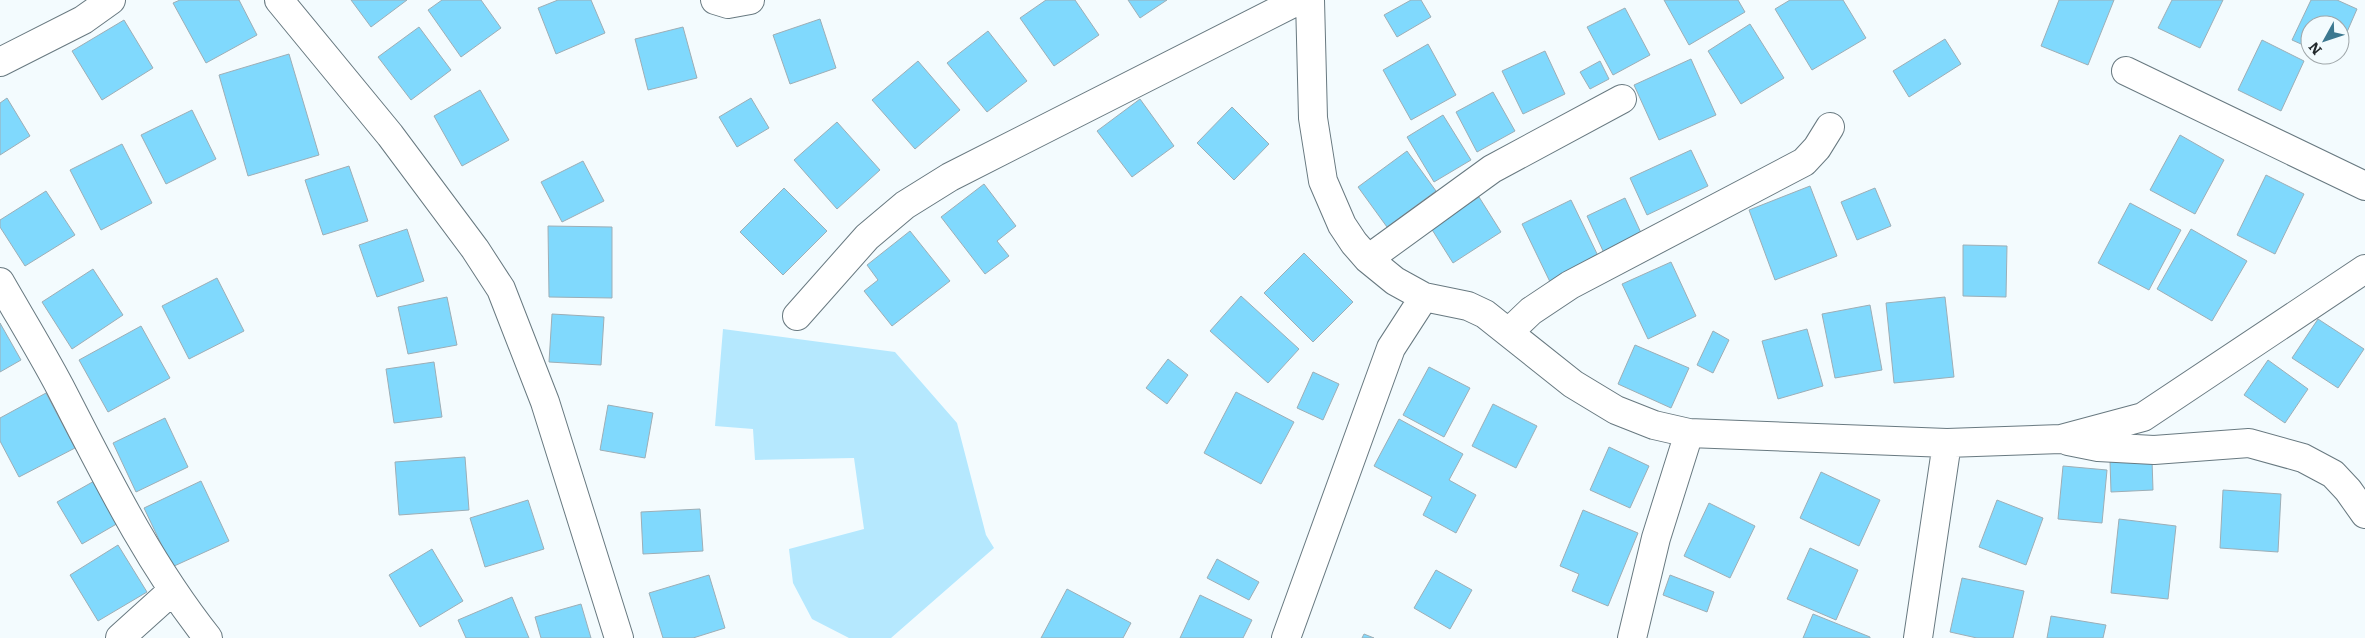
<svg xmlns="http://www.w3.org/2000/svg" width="2365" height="638" font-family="Literata,serif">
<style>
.green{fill:#b5e8fe}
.building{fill:#80d9fd;stroke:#9daeb6}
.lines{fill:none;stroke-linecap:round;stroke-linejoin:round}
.minor-casing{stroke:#687980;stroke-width:30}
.minor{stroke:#fff;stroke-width:28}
</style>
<rect width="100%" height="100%" fill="#f3fbfe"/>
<path class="green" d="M723,329L895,352L957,423L986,535L994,548L891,638H849L812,619L793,583L789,549L864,529L854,458L755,460L753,429L715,426Z"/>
<path class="building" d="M180,0H239L257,35L206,63L173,3Z
M351,0H407L371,27Z
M442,0H481L501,28L461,57L428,10Z
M558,0H591L605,33L556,54L538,8Z
M1046,0H1075L1099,35L1054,66L1020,18Z
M1128,0H1167L1140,18Z
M1411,0H1421L1431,17L1397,37L1384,15Z
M1664,0H1738L1745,12L1689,45Z
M1790,0H1843L1866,38L1812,70L1775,9Z
M2059,0H2114L2088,65L2041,46Z
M2172,0H2223L2200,48L2158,28Z
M2311,0H2337L2357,9L2340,48V25H2310V48L2292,40Z
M1625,8L1650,55L1613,75L1587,27Z
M820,19L836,68L790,84L773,35Z
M124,20L153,68L102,100L72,51Z
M1750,24L1784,78L1741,104L1708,51Z
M419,27L451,70L411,100L378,57Z
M683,27L697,78L648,90L635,39Z
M988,31L1027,81L987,112L947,63Z
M1945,39L1961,64L1909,97L1893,71Z
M2262,40L2304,61L2281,111L2238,90Z
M1428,44L1456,95L1411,120L1383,70Z
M1545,51L1565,94L1523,114L1502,71Z
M289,54L319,155L248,176L219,75Z
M2325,55H2337L2335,60Z
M1691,59L1716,115L1659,140L1634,85Z
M918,61L960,110L915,149L872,100Z
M1600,61L1609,79L1590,89L1580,72Z
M480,90L509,140L462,166L434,116Z
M1493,92L1515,131L1477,152L1456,112Z
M7,98L30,136L0,155V103Z
M751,98L769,128L737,147L719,117Z
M1140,99L1174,146L1132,177L1097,131Z
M1232,107L1269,144L1234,180L1197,143Z
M192,110L216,159L166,184L141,135Z
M1443,115L1471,160L1434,182L1407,137Z
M837,122L880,170L837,209L794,160Z
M2180,135L2224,160L2195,214L2150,190Z
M122,144L152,203L101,230L70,170Z
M1691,150L1708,186L1647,215L1630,178Z
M1407,151L1436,191L1387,227L1358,187Z
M583,161L604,201L562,222L541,182Z
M349,166L368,221L323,235L305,180Z
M2266,175L2304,194L2275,254L2237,235Z
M984,184L1016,226L997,241L1009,256L985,274L941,217Z
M1810,186L1837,256L1775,280L1749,210Z
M784,188L827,231L783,275L740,232Z
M1875,188L1891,226L1857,240L1841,202Z
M46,191L75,235L25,266L0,227V220Z
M1479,197L1501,232L1453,263L1431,228Z
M1625,198L1642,235L1604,253L1587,216Z
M1571,200L1601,262L1552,286L1522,224Z
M2130,203L2181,230L2149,290L2098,263Z
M548,226L612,227V298L549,297Z
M407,229L424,281L377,297L359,245Z
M2191,229L2247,261L2212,321L2157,289Z
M910,231L950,281L892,326L864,291L878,280L867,265Z
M1963,245L2007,246L2006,297L1963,296Z
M1304,253L1353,302L1313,342L1264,293Z
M1671,262L1696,316L1648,339L1622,284Z
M93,269L123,315L72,349L42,302Z
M217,278L244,331L189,359L162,306Z
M1241,296L1299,349L1268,383L1210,331Z
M447,297L457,345L408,354L398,307Z
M1945,297L1954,377L1894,383L1886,303Z
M1870,305L1882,370L1835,378L1822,314Z
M552,314L604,317L601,365L549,362Z
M2318,319L2364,349L2338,388L2292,358Z
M0,323L21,360L0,372Z
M141,326L170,378L108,412L79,360Z
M1807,329L1823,386L1778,399L1762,341Z
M1713,331L1729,340L1713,373L1697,365Z
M1635,345L1689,368L1671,408L1618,384Z
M1168,359L1188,375L1167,404L1146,388Z
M2268,360L2308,389L2285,423L2244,395Z
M434,362L442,417L394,423L386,369Z
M1429,367L1470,388L1444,437L1403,415Z
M1313,372L1339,384L1323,420L1297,408Z
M1236,392L1294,422L1261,484L1204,453Z
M46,393L75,448L19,477L0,441V418Z
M1493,404L1537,426L1516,468L1472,446Z
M608,405L653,413L645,458L600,450Z
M165,418L188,467L136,492L113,443Z
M1399,419L1463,454L1449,480L1476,495L1456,533L1423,515L1432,497L1374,466Z
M1609,447L1649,466L1630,508L1590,490Z
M465,457L469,510L399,515L395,462Z
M2152,460L2153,490L2111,492L2110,461Z
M2063,466L2107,470L2102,523L2058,519Z
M1821,472L1880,500L1859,546L1800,518Z
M96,480L120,522L82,544L57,502Z
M201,481L229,541L172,567L144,508Z
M2223,490L2281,494L2278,552L2220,548Z
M528,500L544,549L485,567L470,518Z
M1997,500L2043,518L2026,565L1979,547Z
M1709,503L1755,526L1730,578L1684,556Z
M700,509L703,551L643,554L641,512Z
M1583,510L1638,533L1608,606L1572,591L1579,574L1560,566Z
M2119,519L2176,526L2168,599L2111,593Z
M118,545L147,592L98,621L70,575Z
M1810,548L1858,570L1836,620L1787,599Z
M432,549L463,601L420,627L389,575Z
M1217,559L1259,582L1249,600L1207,578Z
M1436,570L1472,590L1450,629L1414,608Z
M709,575L725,628L693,638H663L649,593Z
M1670,575L1714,592L1707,612L1663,595Z
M1962,578L2024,591L2013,638H1977L1950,632Z
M1067,589L1131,623L1123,638H1041Z
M1200,595L1252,620L1243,638H1180Z
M512,597L529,638H466L458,620Z
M581,604L591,638H541L535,617Z
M1813,614L1870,637V638H1803Z
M2051,616L2106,625L2103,638H2047Z
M1364,634L1374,638H1362Z"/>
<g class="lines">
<g class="minor-casing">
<path id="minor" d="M279,0L390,135L475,249L501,289L545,402L619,638
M715,0L728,4L750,0
M1310,0L1313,118L1323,181L1342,225L1354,243L1368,259L1395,281L1424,297L1468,306L1485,314L1573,384L1616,410L1654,425L1689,433L1947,443L1918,638
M0,62L83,20L111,0
M2126,71L2365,186
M1368,259L1492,169L1622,99
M0,282C20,317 41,351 60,387C105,474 147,561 208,638
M797,316L867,237L905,205L950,177L1299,0
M1509,332L1531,311L1570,285L1804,162L1817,148L1830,127
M2068,441L2098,447L2154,450L2249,443L2303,458L2333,474L2348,490L2365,514
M1947,443L2061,439L2143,417L2365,269
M120,638L172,591
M1286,638L1391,348L1424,297
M1632,638L1656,538L1689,433"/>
</g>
<use href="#minor" class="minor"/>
</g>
<g transform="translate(2325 40) rotate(230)"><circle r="24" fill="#f3fbfe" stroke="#a0a7aa"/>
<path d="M0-4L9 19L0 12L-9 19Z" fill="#3c7890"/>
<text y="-8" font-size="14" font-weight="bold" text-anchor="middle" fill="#232a2d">N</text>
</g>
</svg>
